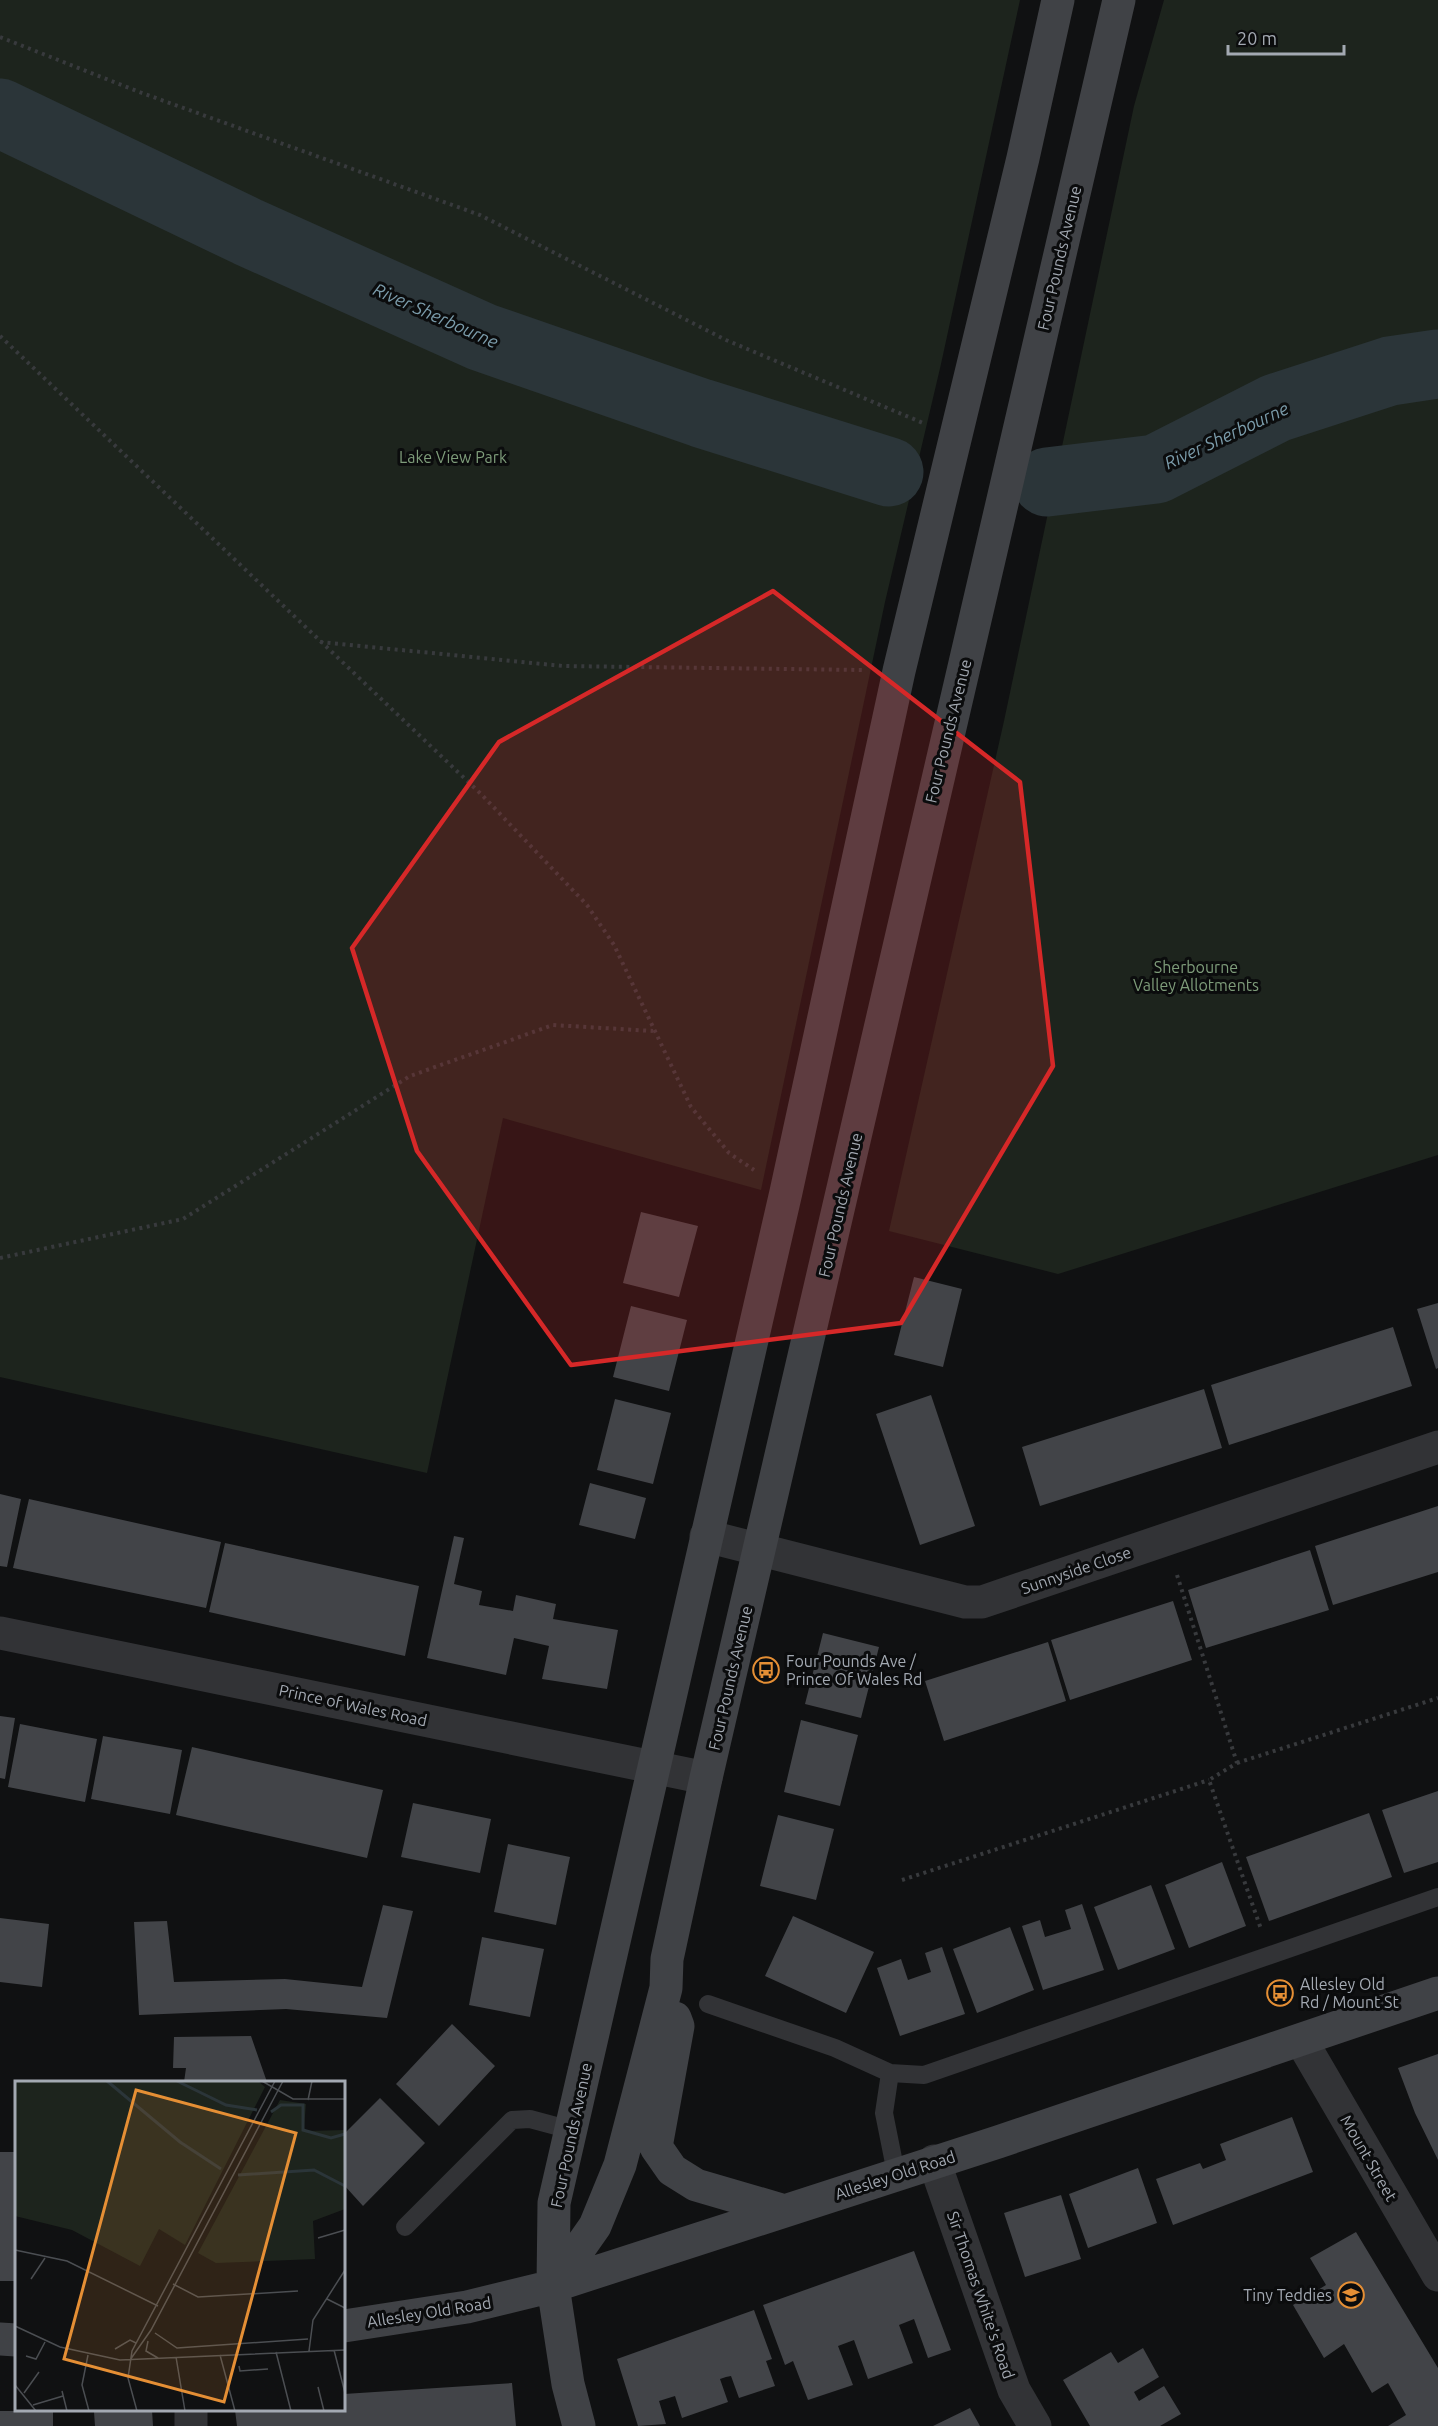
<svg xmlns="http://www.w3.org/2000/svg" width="1438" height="2426" font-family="Ubuntu,sans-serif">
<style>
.green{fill:#1d241d}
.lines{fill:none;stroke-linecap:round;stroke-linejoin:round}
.river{stroke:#2b3539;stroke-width:69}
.building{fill:#424448}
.path{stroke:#383a3d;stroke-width:4;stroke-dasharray:3 4.5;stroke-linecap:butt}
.service{stroke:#323336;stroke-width:18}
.minor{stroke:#323336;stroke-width:33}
.secondary{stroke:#404246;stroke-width:33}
.marked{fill:#d62828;fill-opacity:0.2;stroke:#d62828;stroke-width:4.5;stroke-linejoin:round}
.labels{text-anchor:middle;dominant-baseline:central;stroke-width:6;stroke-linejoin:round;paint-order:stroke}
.street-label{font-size:16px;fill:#a3a9b2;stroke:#0b0c0d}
.park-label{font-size:16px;fill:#7e9c7a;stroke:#0b0c0d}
.poi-label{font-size:16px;fill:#a3a9b2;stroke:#0b0c0d;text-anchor:start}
.water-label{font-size:18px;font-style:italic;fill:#7b9cab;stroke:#0b0c0d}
.inset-river{fill:none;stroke:#2b3539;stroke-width:3}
.inset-road{fill:none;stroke:#4b4e52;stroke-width:1.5}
.view{fill:#e58f35;fill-opacity:0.15;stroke:#e58f35;stroke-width:3}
.inset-edge{fill:none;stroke:#a3a9b2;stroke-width:3}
</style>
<rect width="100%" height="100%" fill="#101112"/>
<path class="green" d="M0,0H1020L941,364L885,602L761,1190L503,1118L427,1473L0,1377Z
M1164,0H1438V1155L1058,1274L889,1231L1004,721L1134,106Z"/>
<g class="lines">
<path class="river" d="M0,113L248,232L482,337L701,413L889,472
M1047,482L1156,469L1276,408L1390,371L1438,364"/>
</g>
<path class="building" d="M641,1212L698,1226L679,1297L623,1283Z
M914,1277L962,1289L943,1367L894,1355Z
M1438,1303V1368L1436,1369L1417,1309Z
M631,1306L687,1320L669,1391L613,1377Z
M1393,1327L1412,1386L1229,1445L1211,1385Z
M1204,1389L1222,1448L1040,1506L1022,1447Z
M931,1395L975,1526L920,1545L876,1414Z
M615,1399L671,1413L653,1484L597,1470Z
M590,1483L646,1498L635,1539L579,1525Z
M0,1494L21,1499L7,1567L0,1566Z
M29,1499L221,1542L206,1608L13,1568Z
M1438,1506V1572L1333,1605L1315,1546Z
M454,1536L464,1538L454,1584L482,1591L479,1605L513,1611L516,1595L556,1604L553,1619L618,1630L607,1689L542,1679L549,1646L514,1638L506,1675L427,1658Z
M225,1543L419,1586L405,1656L209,1612Z
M1310,1550L1329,1610L1206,1648L1188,1590Z
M1173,1601L1192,1660L1070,1700L1051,1640Z
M823,1633L879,1647L861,1718L805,1704Z
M1048,1642L1066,1701L944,1741L925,1681Z
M0,1716L15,1718L5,1779L0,1778Z
M801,1720L858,1735L840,1806L784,1792Z
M20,1724L97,1739L85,1802L8,1787Z
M103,1736L182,1750L170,1814L91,1799Z
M192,1747L383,1790L367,1858L176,1815Z
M1438,1791V1862L1404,1873L1382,1810Z
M413,1803L491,1819L480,1873L401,1857Z
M1369,1813L1392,1877L1269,1921L1246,1857Z
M778,1815L834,1829L816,1900L760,1886Z
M508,1844L570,1857L556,1925L494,1912Z
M1222,1862L1246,1926L1189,1948L1165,1885Z
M1151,1885L1175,1949L1118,1970L1094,1907Z
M1082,1904L1104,1970L1043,1990L1022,1926L1040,1920L1045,1937L1071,1929L1065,1910Z
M383,1905L413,1911L387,2018L286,2009L139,2015L134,1922L167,1921L174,1982L285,1979L362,1987Z
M793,1916L874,1952L846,2013L765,1976Z
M0,1918L49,1924L42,1987L0,1982Z
M1010,1927L1034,1990L977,2013L953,1949Z
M482,1937L544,1949L530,2017L469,2005Z
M942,1947L965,2014L900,2036L877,1968L901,1959L908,1980L931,1972L925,1953Z
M452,2024L495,2066L439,2126L396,2084Z
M251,2036L267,2082H184L186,2068H173L174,2037Z
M1438,2054V2160L1415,2113L1398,2068Z
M380,2098L425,2143L363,2206L344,2185V2134Z
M1292,2117L1313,2172L1173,2225L1156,2179L1200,2163L1203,2169L1226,2160L1220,2144Z
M0,2152H16V2281H0Z
M1138,2168L1157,2223L1088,2248L1069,2194Z
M1061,2195L1081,2259L1025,2277L1004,2213Z
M1356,2232L1438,2368V2426H1388L1406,2415L1388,2383L1372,2393L1344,2344L1324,2358L1293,2305L1326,2285L1310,2258Z
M914,2251L951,2350L928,2358L914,2319L899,2325L913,2363L868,2379L854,2340L838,2346L853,2385L808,2400L793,2361L785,2365L763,2305Z
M754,2310L772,2359L766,2361L775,2386L739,2398L731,2376L726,2377L720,2379L728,2402L682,2418L675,2396L659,2401L666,2424L638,2426L617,2359Z
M1143,2348L1159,2377L1134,2392L1139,2401L1164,2386L1181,2414L1160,2426H1090L1063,2380L1111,2352L1118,2363Z
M512,2383L516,2426H237L235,2410H344V2394Z
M970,2408L980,2426H933Z
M152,2410L153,2426H95L94,2412Z
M0,2411H53V2426H0Z"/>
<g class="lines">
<path class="path" d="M0,37L142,93L480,215L726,340L923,423
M0,336L481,794L587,905L614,945L691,1107L729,1153L754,1170
M320,642L563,666L862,670
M0,1258L183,1219L410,1076L553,1025L653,1031
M1177,1575L1237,1763L1209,1780L1261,1929
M1237,1763L1438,1698
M902,1880L1209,1780"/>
<path class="service" d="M708,2004L835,2048L890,2073L924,2075L1438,1897
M890,2073L884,2113L896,2173
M405,2227L512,2120L530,2119L571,2130"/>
<path class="minor" d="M706,1536L965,1602H982L1438,1447
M0,1633L706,1778
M1301,2040L1438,2275
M934,2161L1014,2390L1035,2426
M191,2410V2426"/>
<path class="secondary" d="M675,2018L678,2026L656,2147L672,2170L696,2185L785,2211
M553,2286L595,2226L620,2165L666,1988L667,1959L706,1778L1119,0
M344,2326L467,2307L553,2286L998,2142L1438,1993
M0,2339L16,2340
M579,2426L568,2384L553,2286L554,2203L786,1192L899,671L1023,158L1058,0"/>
</g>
<path class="marked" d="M773,591L1020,782L1053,1066L901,1323L571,1365L417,1151L352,948L499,742Z"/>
<defs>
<g id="bus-ring" transform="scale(1.35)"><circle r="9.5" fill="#0b0c0d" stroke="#e58f35" stroke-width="1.5"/><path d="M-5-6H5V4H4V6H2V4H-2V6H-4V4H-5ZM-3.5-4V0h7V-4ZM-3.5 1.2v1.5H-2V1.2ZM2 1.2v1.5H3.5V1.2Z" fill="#e58f35"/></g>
<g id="school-ring" transform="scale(1.35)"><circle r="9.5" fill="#0b0c0d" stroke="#e58f35" stroke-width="1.5"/><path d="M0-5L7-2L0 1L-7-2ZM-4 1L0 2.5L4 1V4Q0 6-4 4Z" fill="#e58f35"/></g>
</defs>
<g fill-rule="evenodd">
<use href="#bus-ring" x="766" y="1670"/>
<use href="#bus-ring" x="1280" y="1993"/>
<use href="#school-ring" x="1351" y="2295"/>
</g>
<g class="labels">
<g class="street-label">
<text transform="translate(1059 258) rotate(-77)">Four Pounds Avenue</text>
<text transform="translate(948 731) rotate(-76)">Four Pounds Avenue</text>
<text transform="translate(840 1205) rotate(-77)">Four Pounds Avenue</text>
<text transform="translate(1076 1570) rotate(-19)">Sunnyside Close</text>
<text transform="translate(730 1678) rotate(-77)">Four Pounds Avenue</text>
<text transform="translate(353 1705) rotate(12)">Prince of Wales Road</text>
<text transform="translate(571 2135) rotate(-78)">Four Pounds Avenue</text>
<text transform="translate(1369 2158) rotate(60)">Mount Street</text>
<text transform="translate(895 2175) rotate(-18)">Allesley Old Road</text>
<text transform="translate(981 2295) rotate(71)">Sir Thomas White's Road</text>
<text transform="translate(429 2312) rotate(-9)">Allesley Old Road</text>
</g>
<g class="park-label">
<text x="453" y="457">Lake View Park</text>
<text x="1196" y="967">Sherbourne<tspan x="1196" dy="18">Valley Allotments</tspan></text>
</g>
<g class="poi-label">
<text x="786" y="1661">Four Pounds Ave /<tspan x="786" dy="18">Prince Of Wales Rd</tspan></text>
<text x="1300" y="1984">Allesley Old<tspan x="1300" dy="18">Rd / Mount St</tspan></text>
<text x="1332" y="2295" text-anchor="end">Tiny Teddies</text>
</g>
<g class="water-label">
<text transform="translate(436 315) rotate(24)">River Sherbourne</text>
<text transform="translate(1226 435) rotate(-25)">River Sherbourne</text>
</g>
</g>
<g transform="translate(15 2081)">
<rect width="330" height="330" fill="#101112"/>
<path d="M0,0H243L250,6L170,164L144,148L125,185L57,149L0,135ZM265,19L291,23L289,47L292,50L330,49V128L298,140L300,178L201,182L183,172Z" fill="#1d241d"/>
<path class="inset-river" d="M92,0L165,61L206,88M162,0L211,24L242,29M256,31L266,24H288V49L316,57L330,53M223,94L299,89L330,105"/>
<path class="inset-road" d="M247,0L278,18H330M293,19L297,0M303,157L330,149M0,169L52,180L143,225M16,198L30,177M158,203L183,216L283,210M312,218L330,227M0,245L45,266L105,279L330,269M140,252L162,267L293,258M133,260L131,270L143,277M100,268L115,259L121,262M319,269L330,312M294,270L298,239L330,189M261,271L276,330M73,274L67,304L74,330M205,274L220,330M11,275L21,278L30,261M161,276L170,330M115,279L136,249L268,0M224,285L225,290L253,288M0,304L21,330M303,306L309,330M47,310L52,330M9,312L24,291M18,324L48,315M122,330L113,297L117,270L260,0"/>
<path class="view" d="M121,9L281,52L209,321L49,278Z"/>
<rect width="330" height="330" class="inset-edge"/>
</g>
<path d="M1228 45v9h116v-9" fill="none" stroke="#a3a9b2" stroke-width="3"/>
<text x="1237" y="45" font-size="18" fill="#a3a9b2" stroke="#0b0c0d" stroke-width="4.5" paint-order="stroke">20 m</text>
</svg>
